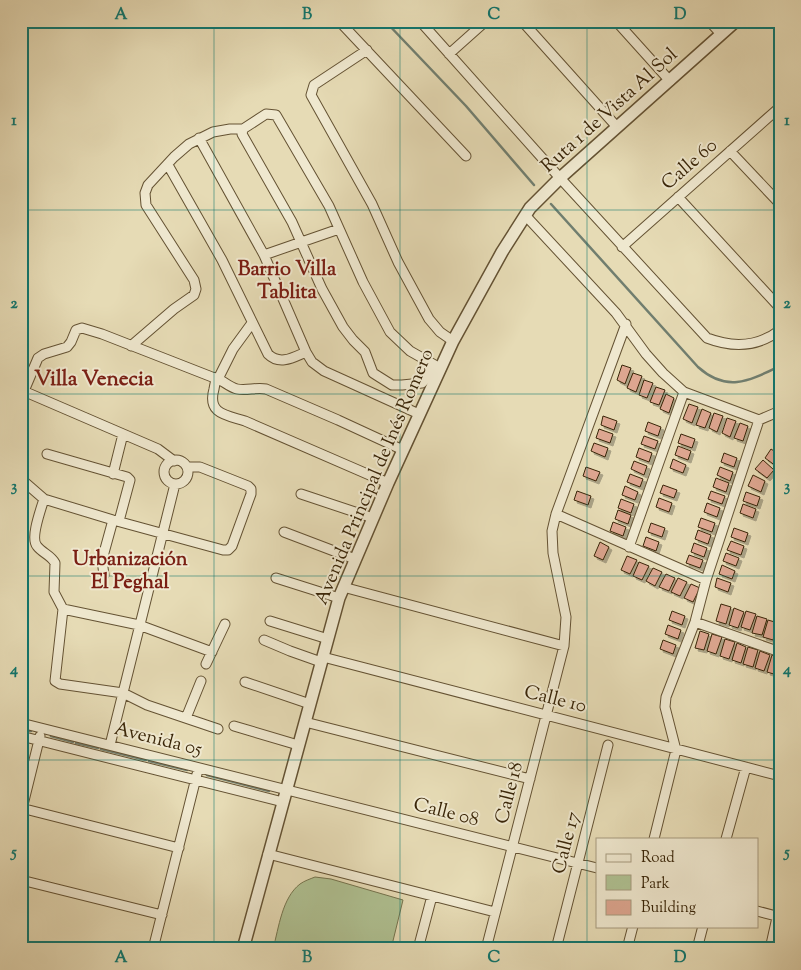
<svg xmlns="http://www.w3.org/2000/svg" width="801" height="970" font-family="'Sorts Mill Goudy',serif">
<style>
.park{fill:#afc192;stroke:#74734d}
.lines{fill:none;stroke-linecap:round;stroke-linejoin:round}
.stream{stroke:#717e6f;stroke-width:2.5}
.building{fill:#dda690;stroke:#392508;filter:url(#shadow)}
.minor-casing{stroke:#645233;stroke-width:11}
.tertiary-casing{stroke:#645233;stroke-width:14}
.minor{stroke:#efe8cf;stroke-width:9}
.tertiary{stroke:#efe8cf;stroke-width:11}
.grid{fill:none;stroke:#0f766e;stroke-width:1;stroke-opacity:0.55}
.labels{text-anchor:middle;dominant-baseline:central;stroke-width:4;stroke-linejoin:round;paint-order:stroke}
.street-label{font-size:19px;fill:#392508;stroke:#efe8cf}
.neighbourhood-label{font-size:20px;font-weight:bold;fill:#7a1f14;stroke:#efe8cf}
.quarter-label{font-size:21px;font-weight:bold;fill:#7a1f14;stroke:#efe8cf}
.neatline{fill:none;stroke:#0f766e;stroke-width:2}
.grid-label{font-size:16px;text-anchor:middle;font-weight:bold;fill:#0f766e}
</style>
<defs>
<filter id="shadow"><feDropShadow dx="3" dy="3" stdDeviation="0" flood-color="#0004"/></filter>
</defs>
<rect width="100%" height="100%" fill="#e6dbb5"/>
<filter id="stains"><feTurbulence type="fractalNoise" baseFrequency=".004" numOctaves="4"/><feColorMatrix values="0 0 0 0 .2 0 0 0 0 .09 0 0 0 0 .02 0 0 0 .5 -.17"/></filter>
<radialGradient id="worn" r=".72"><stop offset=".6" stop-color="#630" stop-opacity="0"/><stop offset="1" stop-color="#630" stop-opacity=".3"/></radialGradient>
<path class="park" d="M315,877L331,879L403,900L391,949H273C279,927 282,898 300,884C304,881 310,879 315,877Z"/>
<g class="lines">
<path class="stream" d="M385,21L466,106L534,185
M551,204L698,367C727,393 749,381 780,366
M21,729L31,731
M51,736L73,742
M76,743L98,748
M101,749L146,760
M149,761L187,770
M207,775L269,791"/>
</g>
<path class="building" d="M622,365L631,368L625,384L617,380Z
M633,373L642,376L636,392L627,388Z
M644,380L653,383L647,398L639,395Z
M656,387L665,390L659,405L650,402Z
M666,394L674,398L669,413L660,409Z
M689,404L698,407L692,423L683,419Z
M702,409L711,413L705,428L696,425Z
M714,413L723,416L717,432L709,428Z
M603,416L617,421L614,430L601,425Z
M727,418L736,421L730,437L722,433Z
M648,422L661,427L658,436L645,431Z
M740,423L748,426L743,441L734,438Z
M599,429L613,434L610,443L596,438Z
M681,434L695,439L692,448L678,443Z
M644,436L658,441L655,449L641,444Z
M780,438V451L773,445Z
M594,443L608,448L605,457L591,451Z
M678,446L691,451L688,460L675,455Z
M639,448L652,453L649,462L636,457Z
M771,449L780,455V461L776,466L765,458Z
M724,453L737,458L734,467L721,462Z
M673,459L686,465L683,473L670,468Z
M763,460L774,470L767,478L755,469Z
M634,461L647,466L644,475L631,469Z
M586,467L600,472L596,481L583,476Z
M720,467L733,472L730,481L717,475Z
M630,474L643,479L640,487L627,482Z
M753,475L765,481L761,492L748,486Z
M716,478L729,483L726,492L713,487Z
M663,485L677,490L674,498L660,493Z
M625,486L638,492L635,500L622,495Z
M577,491L591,496L588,505L574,500Z
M711,491L725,496L722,504L708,499Z
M746,492L760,497L757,506L743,501Z
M659,498L672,503L669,512L656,507Z
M621,499L634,504L631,513L618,508Z
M707,503L720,508L717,517L704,512Z
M743,504L756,509L753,518L740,513Z
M618,510L631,515L628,524L615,519Z
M701,518L715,523L712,532L698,527Z
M613,522L626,527L623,536L610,531Z
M651,523L665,528L662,537L648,532Z
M734,528L748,533L745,542L731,537Z
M698,530L711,535L708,544L695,539Z
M646,537L659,542L656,551L643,546Z
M731,541L744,546L741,555L727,550Z
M600,542L609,547L603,560L594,556Z
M694,543L707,548L704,557L691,552Z
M726,553L739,558L736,566L723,561Z
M689,555L703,560L700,568L686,563Z
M627,556L637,560L630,574L621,570Z
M639,562L649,566L642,580L633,576Z
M722,565L735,571L732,579L719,574Z
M653,568L662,572L655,586L646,581Z
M666,574L675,578L669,591L659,587Z
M678,578L687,582L680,596L671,592Z
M717,578L731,583L728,592L715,587Z
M691,584L700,588L693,602L684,598Z
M721,604L731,607L726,624L716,621Z
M734,608L744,612L738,628L729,625Z
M672,611L685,616L682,625L669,620Z
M746,611L756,614L750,630L741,627Z
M757,616L767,619L762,635L752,633Z
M768,620L778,623L773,640L763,637Z
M668,625L681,630L678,639L665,634Z
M780,629V648L775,646Z
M700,631L709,634L704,650L695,648Z
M712,634L722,637L716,654L707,651Z
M725,639L735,642L729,659L720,656Z
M663,640L676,645L673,654L660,649Z
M737,643L746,647L741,663L732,660Z
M748,647L758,650L753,667L743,664Z
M760,651L770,655L764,671L755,668Z
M772,655L780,658V666L777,675L767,672Z"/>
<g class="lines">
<g class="minor-casing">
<path id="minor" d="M339,21L466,156
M420,21L560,178L707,338C733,348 758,347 780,330
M522,21L617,127
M616,21L670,81
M709,21L721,34
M367,50L314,85L311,95L372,204L398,262L429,319L440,332L453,341
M449,54L486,21
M243,129L242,134L292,222L322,289L343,327L353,340L365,352L373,373L392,385H402L422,383L427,378L433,364
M199,138L264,255L306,352L312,362L324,371L419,414
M730,151L780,204
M168,165L222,260L268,354C280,366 294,357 306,352
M678,197L780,308
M525,215L616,313L646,354L663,373L684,392L759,420L780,411
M622,247L780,107
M264,255L339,229
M252,323L233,349L220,375C216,378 215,383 214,389C207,414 226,415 245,421L388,483
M131,346L174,309L194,295L196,289L194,280L146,205L145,193L148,185L174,157L189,144L213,132L230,129H243L266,114L276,115L329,206L363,282L390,332L410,351L440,368
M21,390L158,449L174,461
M24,391L38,358L44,354L67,347L71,342L76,330L82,328L102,334L212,377C221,378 228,387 237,389C247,391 256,387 266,389L338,420L403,450
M47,454L127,477L130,480L119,521
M164 472a12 12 0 1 1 24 0a12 12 0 1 1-24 0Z
M113,474L123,434
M21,479L44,499L113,520L223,550H228L232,546L251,494V489L248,486L200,467H187
M301,494L373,518
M44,499C41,509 30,538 37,546C42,553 51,555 55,563L54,592L63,609L55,681L60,684L123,693L147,705L218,729
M556,514L706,580
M284,532L355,559
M629,547L684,392
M104,575L102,560L113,520
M276,578L339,598
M343,587L564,646
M63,609L139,625L212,652
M270,621L328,639
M695,622L780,652
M264,640L290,651L321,662
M323,657L780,776
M206,664L225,624
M245,682L310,704
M186,718L201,681
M305,722L530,779
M21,723L597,868
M234,726L298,745
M21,736L283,802
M110,745L175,484
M21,808L179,848
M21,813L40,736
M654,839L676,750L665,707L666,697L695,622L706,580L759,420
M726,839L746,767
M268,854L495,912
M21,880L162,915
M757,911L780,917
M153,949L197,774
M418,949L432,896
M486,949L564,646L566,617L553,553L552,531L556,514L626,324
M556,949L608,745
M627,949L633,926
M697,949L703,926
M770,949L780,904"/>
</g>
<g class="tertiary-casing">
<path id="tertiary" d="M243,949L339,598L388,483L453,341L502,252L530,208L560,178L736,21"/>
</g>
<use href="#minor" class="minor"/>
<use href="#tertiary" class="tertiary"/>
</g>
<path class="grid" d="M214,21V949M400,21V949M587,21V949M21,210H780M21,394H780M21,576H780M21,760H780"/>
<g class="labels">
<g class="street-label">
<text transform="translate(610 111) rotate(-42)">Ruta 1 de Vista Al Sol</text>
<text transform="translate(690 165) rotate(-41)">Calle 60</text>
<text transform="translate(375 477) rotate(-67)">Avenida Principal de Inés Romero</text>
<text transform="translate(555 700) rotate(14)">Calle 10</text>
<text transform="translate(158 740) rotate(14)">Avenida 05</text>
<text transform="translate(510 793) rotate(-76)">Calle 18</text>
<text transform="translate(446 813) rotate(14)">Calle 08</text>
<text transform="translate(567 843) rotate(-76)">Calle 17</text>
</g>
<g class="neighbourhood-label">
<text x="287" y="270">Barrio Villa<tspan x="287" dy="23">Tablita</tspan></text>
<text x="130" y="560">Urbanización<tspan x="130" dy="23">El Peghal</tspan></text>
</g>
<g class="quarter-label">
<text x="94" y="380">Villa Venecia</text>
</g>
</g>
<rect width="801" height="970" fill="none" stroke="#e6dbb5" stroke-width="55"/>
<rect x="596" y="838" width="162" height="90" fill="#efe8cf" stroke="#a69a7f"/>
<rect x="606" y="854" width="25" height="8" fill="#efe8cf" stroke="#a69a7f"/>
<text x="641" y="862" font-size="15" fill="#392508">Road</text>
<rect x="606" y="875" width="25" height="15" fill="#afc192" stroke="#a69a7f"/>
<text x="641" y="888" font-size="15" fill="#392508">Park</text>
<rect x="606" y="900" width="25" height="15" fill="#dda690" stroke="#a69a7f"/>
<text x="641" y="912" font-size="15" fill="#392508">Building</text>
<rect x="28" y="28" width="746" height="914" class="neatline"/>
<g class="grid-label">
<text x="121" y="19">A</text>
<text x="307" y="19">B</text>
<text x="494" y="19">C</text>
<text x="680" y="19">D</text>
<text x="14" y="125">1</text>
<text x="787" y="125">1</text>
<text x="14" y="308">2</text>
<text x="787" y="308">2</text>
<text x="14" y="491">3</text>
<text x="787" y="491">3</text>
<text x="14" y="674">4</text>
<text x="787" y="674">4</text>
<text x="14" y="857">5</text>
<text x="787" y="857">5</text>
<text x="121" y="962">A</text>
<text x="307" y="962">B</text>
<text x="494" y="962">C</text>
<text x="680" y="962">D</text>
</g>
<rect width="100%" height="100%" filter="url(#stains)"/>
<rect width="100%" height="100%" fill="url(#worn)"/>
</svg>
